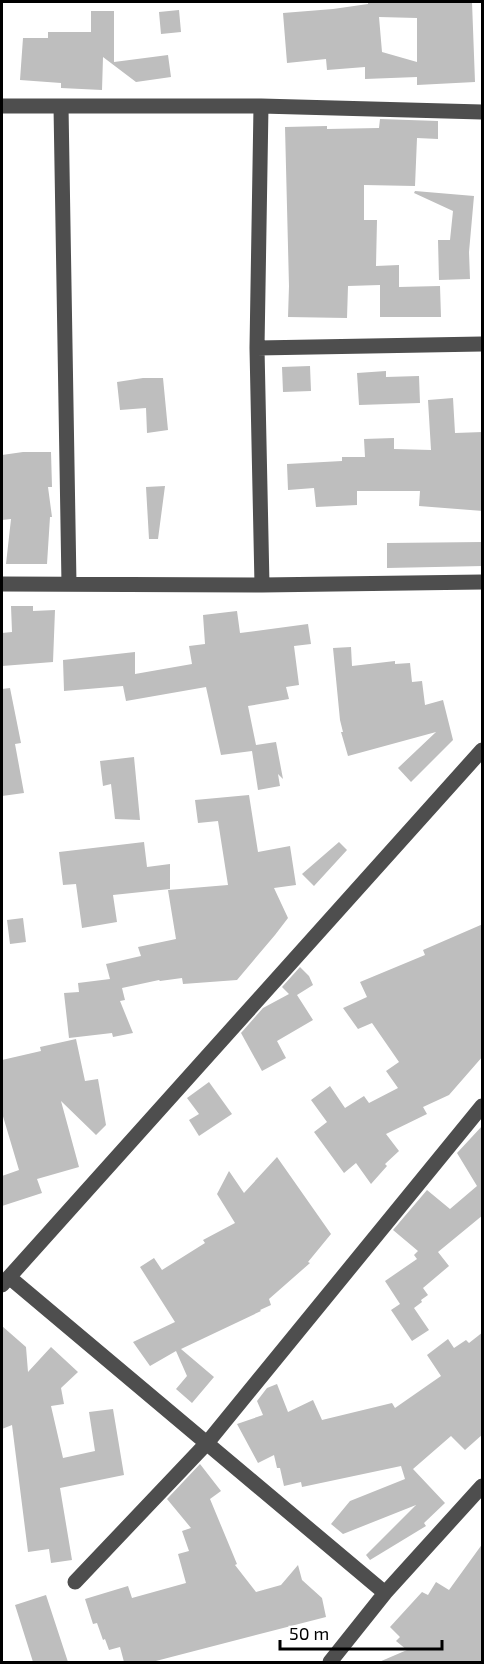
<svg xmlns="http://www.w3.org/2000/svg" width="484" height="1664" font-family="'Exo 2',sans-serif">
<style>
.building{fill:#bebebe;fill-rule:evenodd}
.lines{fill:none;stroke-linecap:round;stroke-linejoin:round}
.minor{stroke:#4e4e4e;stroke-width:15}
</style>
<rect width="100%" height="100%" fill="#fff"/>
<path class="building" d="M368,2H472L475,82L417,85V77L365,79V67L327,70L326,59L287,63L283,13L333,9L368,4ZM379,17L417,18V62L382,52Z
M179,10L181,32L161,34L159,12Z
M91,11H114V62L168,55L171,77L136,82L103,57L102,90L61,88V83L20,80L23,38H48V32H91Z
M380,119L438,121V139L417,138L415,186L364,185V220H377L376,266L399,265V287L440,286L441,317H380V285L348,286L347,318L288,317L289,286L285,127L327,126V129L379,128Z
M415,191L474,196L469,252L470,279L439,280L438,240H450L453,211L414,193Z
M310,366L311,391L283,392L282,367Z
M386,371V377L419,376L420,403L359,405L357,373Z
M143,378H163L168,430L147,433L146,408L120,410L117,382Z
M453,398L455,433L483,432V511L419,506L420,491H357V505L316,507L314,488L288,490L287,464L342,461V457H365L364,439L394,438V449L431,450L428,400Z
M23,452H51L52,487H48L52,517H50L47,564H6L11,519L2,520V455Z
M165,486L158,539H149L146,487Z
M483,542V566L387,568V543Z
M11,606H33V611L55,610L53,662L2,666V633L12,632Z
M237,611L240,633L308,624L311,644L294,646L299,685L286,687L289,699L248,706L256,745L276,742L283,779L278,774L280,786L258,790L252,751L221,755L206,687L126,701L123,686L64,691L63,660L135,652V674L192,664L189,646L205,644L203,615Z
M351,647L352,666L395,661V664L410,663L412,682L422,681L425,705L443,700L453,740L411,782L398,768L436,732L348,756L341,732H343L340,720L333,648Z
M10,688L21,743L15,744L24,793L2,796V689Z
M134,757L140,820L115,819L111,784L103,786L100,761Z
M249,795L258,852L290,846L296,885L274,888L288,918L275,935L237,980L183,984L182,978L160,981L159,980L122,988L125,1000L120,1001L133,1033L113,1037L112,1033L69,1038L64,993L79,992L78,983L110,979L106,964L141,956L138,947L176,939L168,890L228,885L218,821L198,823L195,800Z
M144,842L147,867L170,864V889L113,895L117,922L82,928L76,884L63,885L59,852Z
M339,842L347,850L314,886L302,874Z
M23,918L26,942L10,944L7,920Z
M483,924V1056L449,1095L423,1107L427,1114L386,1134L399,1151L385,1164L387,1166L371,1184L356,1163L344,1173L314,1132L327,1122L311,1100L330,1086L345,1108L364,1096L369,1103L398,1088L386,1071L399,1062L372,1023L358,1029L343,1008L367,997L360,982L425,955L423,950Z
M300,967L309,976L313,985L297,995L313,1020L277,1041L286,1058L262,1071L241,1033L263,1008L289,994L282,987Z
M76,1039L85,1081L98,1079L106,1125L96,1135L61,1101L79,1167L37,1179L42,1193L2,1206V1176L19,1170L2,1113V1060L41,1051L40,1047Z
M209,1082L232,1114L199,1136L189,1120L199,1114L187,1098Z
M483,1125V1215L438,1252L449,1266L423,1288L428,1295L421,1300L422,1302L414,1308L429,1330L412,1341L391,1310L400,1304L385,1281L417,1259L414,1255L418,1251L393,1230L427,1190L450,1209L477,1186L457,1153Z
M277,1157L331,1234L308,1262L310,1263L269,1299L271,1305L260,1310L261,1311L181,1349L214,1377L192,1403L176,1389L187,1376L176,1351L150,1366L133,1342L175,1322L140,1267L154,1258L162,1270L205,1243L203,1240L235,1223L217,1194L229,1171L244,1193Z
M2,1326L26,1347L28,1372L51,1347L78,1372L61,1388L64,1404L51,1406L63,1458L95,1451L89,1412L113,1409L124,1475L60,1488L72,1560L51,1563L49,1549L28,1552L12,1425L2,1429Z
M483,1332V1434L465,1450L451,1436L413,1469L445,1503L424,1523L426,1526L370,1560L366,1555L416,1505L343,1534L331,1524L350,1501L405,1479L401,1466L302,1487L301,1482L284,1486L280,1468H277L274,1455L258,1463L237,1424L263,1415L257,1401L267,1388L277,1384L288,1412L313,1400L322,1420L392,1403L395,1408L441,1376L427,1355L448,1339L454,1348L466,1340L469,1343Z
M200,1464L221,1491L210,1499L237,1564L235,1565L256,1592L281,1585L298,1565L302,1580L322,1598L326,1617L152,1662H124L120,1647L109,1650L105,1639L103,1640L97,1623L93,1624L85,1599L128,1586L132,1598L186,1583L178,1554L189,1551L182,1531L191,1528L167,1499Z
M483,1543V1662H379L407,1650L396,1641L400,1637L390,1627L422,1592L428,1595L436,1582L449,1590Z
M46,1595L68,1662H33L15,1605Z"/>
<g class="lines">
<path class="minor" d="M2,106H261L482,112
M61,106L69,584
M261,106L257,348L262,585
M257,348L482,344
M2,584L262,585L482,582
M9,1277L385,1593
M2,1285L482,750
M75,1582L207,1443L482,1106
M330,1662L385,1593L482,1486"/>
</g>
<rect width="484" height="1664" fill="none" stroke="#000000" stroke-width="6"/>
<path d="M280 1640v9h162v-9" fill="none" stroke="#000000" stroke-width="3"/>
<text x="289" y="1640" font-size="18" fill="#000000" stroke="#ffffff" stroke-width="4.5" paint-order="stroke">50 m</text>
</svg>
